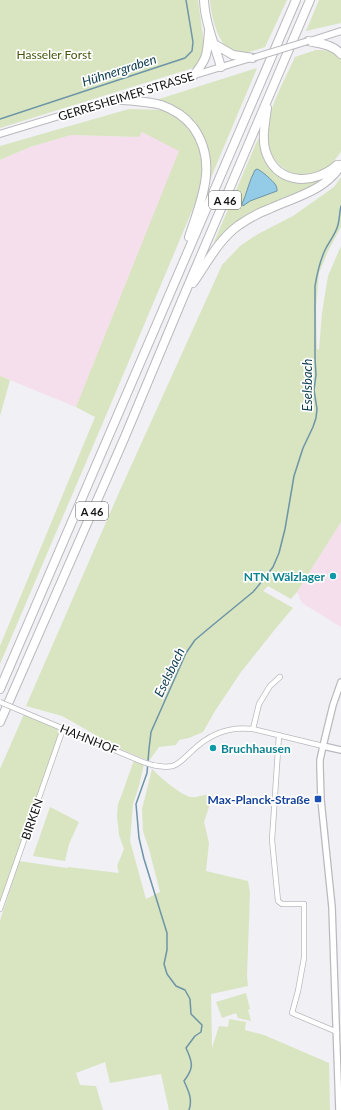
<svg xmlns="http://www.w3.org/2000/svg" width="341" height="1110" font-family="Lato,sans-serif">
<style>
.commercial{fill:#f5dfed}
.green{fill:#d8e5c0}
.water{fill:#94cbe6;stroke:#6d94a7}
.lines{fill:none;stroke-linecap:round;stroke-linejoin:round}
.stream{stroke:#6d94a7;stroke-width:1.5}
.minor-casing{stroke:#b9b9be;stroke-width:6}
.tertiary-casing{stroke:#b9b9be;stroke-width:8}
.secondary-casing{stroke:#b9b9be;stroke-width:8}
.motorway-casing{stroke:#b9b9be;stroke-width:10}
.minor{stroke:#fff;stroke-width:4.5}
.tertiary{stroke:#fff;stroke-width:5.5}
.secondary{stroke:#fff;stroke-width:6}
.motorway{stroke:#fff;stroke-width:8}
.minor-bridge-casing{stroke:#b9b9be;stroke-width:6;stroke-linecap:butt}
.secondary-bridge-casing{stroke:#b9b9be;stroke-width:8;stroke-linecap:butt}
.minor-bridge{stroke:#fff;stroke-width:4.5}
.secondary-bridge{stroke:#fff;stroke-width:6}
.culture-dot{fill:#0f9aa8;stroke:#fff;stroke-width:1.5}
.transit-dot{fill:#1a4fb4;stroke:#fff;stroke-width:1.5}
.labels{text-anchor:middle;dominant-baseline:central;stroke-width:3.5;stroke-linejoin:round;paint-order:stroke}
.shield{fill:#fff;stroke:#59595a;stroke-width:1}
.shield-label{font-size:11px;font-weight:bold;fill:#121214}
.park-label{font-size:12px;fill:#44570d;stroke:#fff}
.street-label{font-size:12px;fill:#121214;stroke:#fff}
.culture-label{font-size:12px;font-weight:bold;fill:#0d838f;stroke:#fff;text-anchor:end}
.transit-label{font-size:12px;font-weight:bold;fill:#164399;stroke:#fff;text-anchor:end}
.water-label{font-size:13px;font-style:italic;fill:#134154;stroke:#fff}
</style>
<rect width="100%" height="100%" fill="#f0f0f5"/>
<path class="commercial" d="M142,132L180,150L76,407L0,376V160L30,147L71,135L139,137Z
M341,522V627L302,603L297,592Z"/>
<path class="green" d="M0,0H198L205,51L198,65L193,68L0,128Z
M210,0H287L265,47C256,50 244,55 234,52C218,47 211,15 210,0Z
M319,0H341V23L306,31Z
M316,50C327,50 333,50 341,59C341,82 341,104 341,126C341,133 341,144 341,151C340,154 336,158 334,161C309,191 267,171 267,134C266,113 286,77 295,57Z
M257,68L207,187L202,136L156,100Z
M129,109L165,110L179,119L190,130L197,141L203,156V174L199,194L110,406L0,664V646L95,417L76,407L179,151L142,132L139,137L71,135L30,147L0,160V146Z
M258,139H261L262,148L285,176L327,175L325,180L273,205L216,244L214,242Z
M341,177V227L329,249L319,273L316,308L317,349L319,350L322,313L328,276L341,246V522L297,592L291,599L268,586L263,591L293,608L292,609L276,628L241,672L215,711L203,732L189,738L179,740L176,745L159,747L149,761L116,747L73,722L62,716L26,706L117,497L222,265L240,246L258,234L293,216L334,187Z
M0,376L10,380L0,416Z
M24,714L57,729L59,735L0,904V769Z
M134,760L144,764L139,786L133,804L130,841L146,899L160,892L149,849L143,831L142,809L152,769C160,777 180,795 191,797C199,798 205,793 213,795L204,822L209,843L206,871L248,881L250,893L247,976L248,986L211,994L212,1048L219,1026L228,1027L229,1019L246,1022L245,1030L264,1035L329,1063L330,1110H169L161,1074L110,1083L105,1062L76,1073L80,1085L96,1086L103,1110H0V921L19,861L67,868L68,867L119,873L117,866L124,849L119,835L117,816L118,804L122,794Z
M50,807L79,822L69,844L65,861L33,856Z
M246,993L250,1009L248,1010L251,1021L238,1018L236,1013L222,1018L216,1002Z"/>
<path class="water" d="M257,169C261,170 273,181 275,184C277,187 277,188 277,191L250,201L243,206L242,204C247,193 249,181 255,170Z"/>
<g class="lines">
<path class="stream" d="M0,119L185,58L192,51L193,42L186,0
M189,1110C193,1099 188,1090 184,1081C194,1068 193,1063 186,1048L195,1036L201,1032L202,1025L191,1014L190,999L185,990L176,986L167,974L164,964L167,950V933L144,859L139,838L136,804L147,773L149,749L151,732L186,653L195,640L208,629L253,592L263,580L273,567L279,553L285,529L294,476L303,448L313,427L316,418L317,409L314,390L316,375L315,358V286C317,274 320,261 325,250C329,242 334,236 337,228C340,220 339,214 341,206"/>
<g class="minor-casing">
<path id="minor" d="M33,716L143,762C151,765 163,768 173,766C181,763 186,756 192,751C209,734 229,726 253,729L323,746
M253,729L259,704L270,686L280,677
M279,735L272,840L278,901L282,904H304V958L298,991L292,1013L337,1032
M0,909L63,729"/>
</g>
<g class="tertiary-casing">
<path id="tertiary" d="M323,746L341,750
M339,1110L332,907L321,800L320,767V760L323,746L333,705L341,682"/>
</g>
<g class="secondary-casing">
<path id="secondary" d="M310,41L341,31
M0,134L251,58"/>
</g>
<g class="motorway-casing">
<path id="motorway" d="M204,0C205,23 215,46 221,67
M308,41C321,44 332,44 341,54
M214,44L233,55L253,58
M193,76C208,58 207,54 209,31
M115,99C130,101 146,101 161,105C173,109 185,117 193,127C219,163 201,200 189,237
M267,108C265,123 261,141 267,155C279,185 315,185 337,165
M193,283C207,263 219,239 239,225C248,219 258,213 269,209C295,197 325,191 341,165
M0,689L296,0
M0,722L124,439L182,300L310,0"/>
</g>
<use href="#minor" class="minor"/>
<use href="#tertiary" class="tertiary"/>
<use href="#secondary" class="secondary"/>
<use href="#motorway" class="motorway"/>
<g class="minor-bridge-casing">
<path id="minor-bridge" d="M0,702L33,716"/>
</g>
<g class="secondary-bridge-casing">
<path id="secondary-bridge" d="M253,58L308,41"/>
</g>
<use href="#minor-bridge" class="minor-bridge"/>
<use href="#secondary-bridge" class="secondary-bridge"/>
</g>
<g class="culture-dot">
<circle cx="333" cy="576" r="4"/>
<circle cx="213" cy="748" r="4"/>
</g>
<rect class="transit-dot" x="314" y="795" width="8" height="8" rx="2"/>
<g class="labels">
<g class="shield">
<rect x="209" y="191" width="32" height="18" rx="3"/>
<rect x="76" y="502" width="32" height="18" rx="3"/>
</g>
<g class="shield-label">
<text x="225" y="200">A 46</text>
<text x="92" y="511">A 46</text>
</g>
<g class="park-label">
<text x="54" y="54">Hasseler Forst</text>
</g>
<g class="street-label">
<text transform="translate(126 96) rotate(-17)">GERRESHEIMER STRASSE</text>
<text transform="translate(89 739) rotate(22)">HAHNHOF</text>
<text transform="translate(32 819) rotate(-71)">BIRKEN</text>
</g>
<g class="culture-label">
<text x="325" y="576">NTN Wälzlager</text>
<text x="221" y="748" text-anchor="start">Bruchhausen</text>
</g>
<g class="transit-label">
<text x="310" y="799">Max-Planck-Straße</text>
</g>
<g class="water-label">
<text transform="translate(119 70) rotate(-18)">Hühnergraben</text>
<text transform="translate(307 385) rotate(-90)">Eselsbach</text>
<text transform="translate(169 672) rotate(-64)">Eselsbach</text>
</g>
</g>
</svg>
